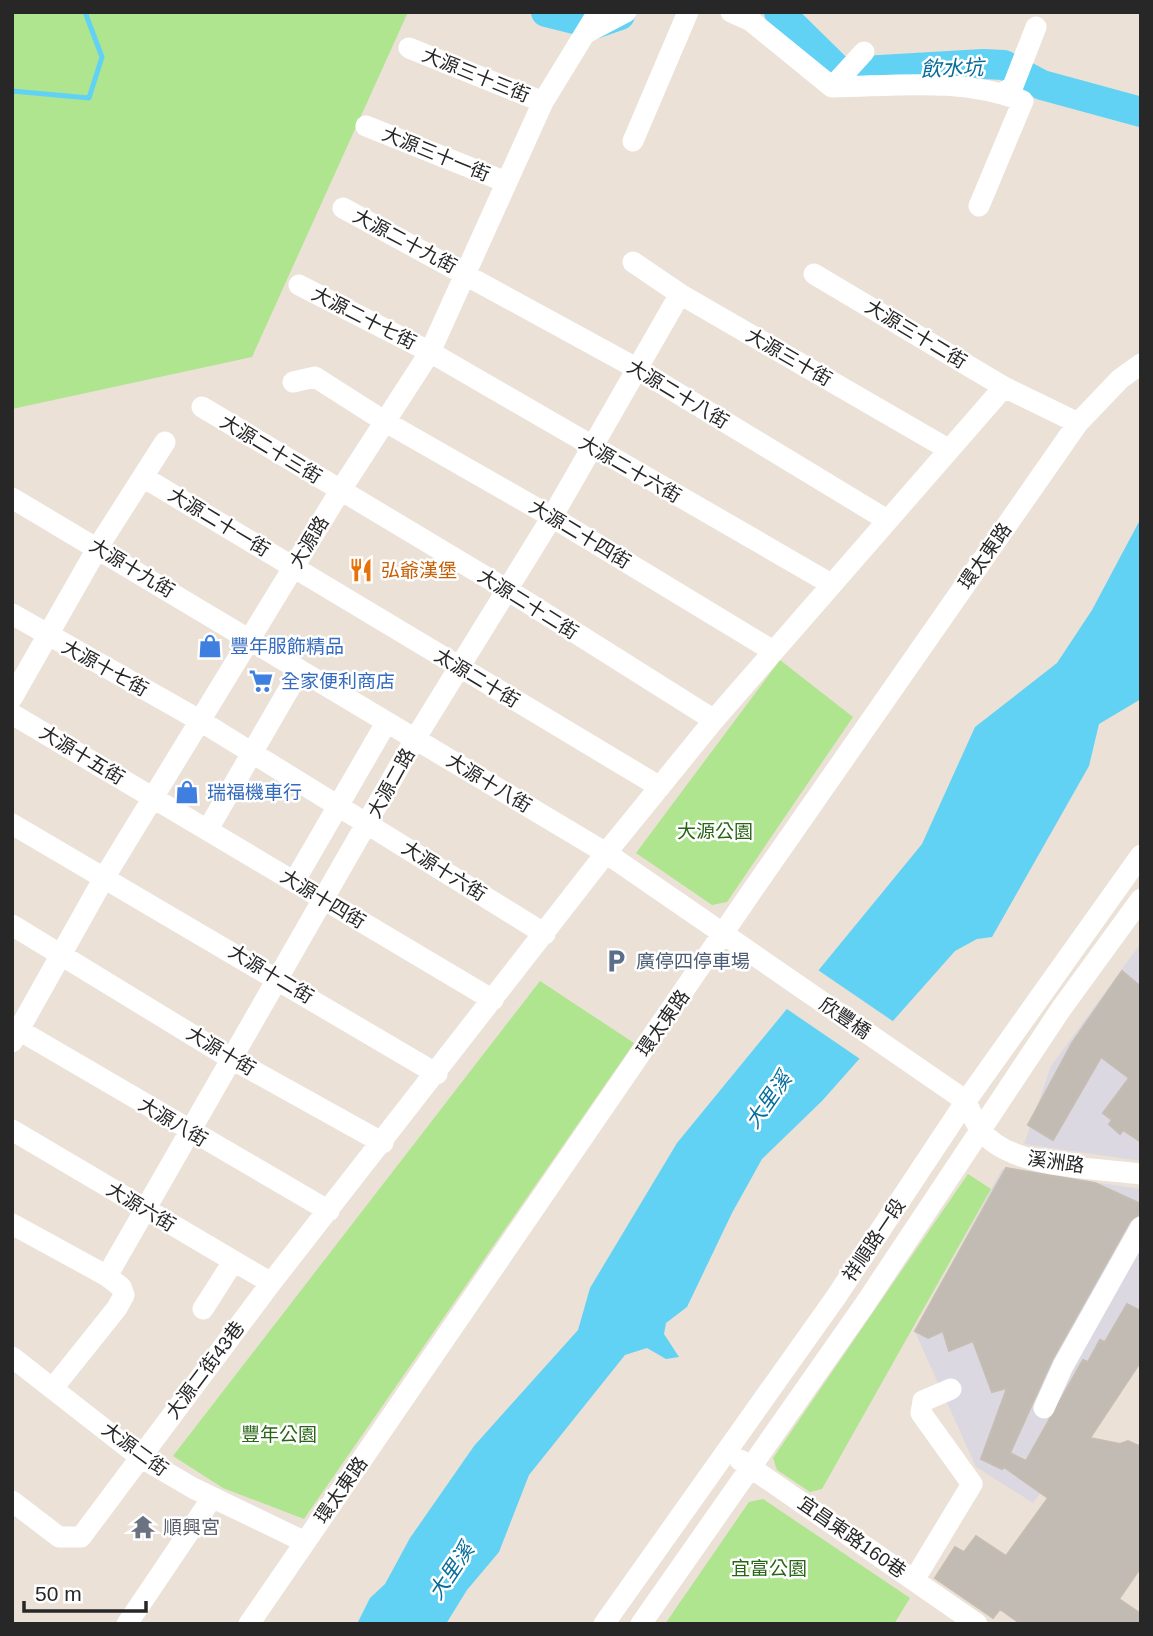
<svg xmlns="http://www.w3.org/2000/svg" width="1153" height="1636" font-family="Helvetica,'Noto Sans TC',sans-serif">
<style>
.industrial{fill:#dbd8e2}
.green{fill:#afe58f}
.water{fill:#62d2f4}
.pier{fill:#ebe1d7}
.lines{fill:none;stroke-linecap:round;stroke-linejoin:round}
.stream{stroke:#62d2f4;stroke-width:5}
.river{stroke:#62d2f4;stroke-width:30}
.building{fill:#c2bbb4;stroke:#c5bdb1;stroke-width:2}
.minor{stroke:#fff;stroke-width:21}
.labels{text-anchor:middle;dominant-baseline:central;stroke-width:5;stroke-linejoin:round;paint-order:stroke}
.street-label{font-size:19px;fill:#272727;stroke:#fff}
.food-label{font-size:19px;fill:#c56008;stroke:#fff;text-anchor:start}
.shop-label{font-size:19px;fill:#366cbe;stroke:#fff;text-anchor:start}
.park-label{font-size:19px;fill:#286515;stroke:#fff}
.service-label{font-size:19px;fill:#4e5e75;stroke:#fff;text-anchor:start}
.worship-label{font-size:19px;fill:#5b616d;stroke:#fff;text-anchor:start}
.water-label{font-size:21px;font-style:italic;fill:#066d9b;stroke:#fff}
</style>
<rect width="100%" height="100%" fill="#ebe1d7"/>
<path class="industrial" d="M1141,943V1161L1024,1144L1051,1066Z
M1002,1169L1141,1189V1360L1033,1503L976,1467L915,1332Z"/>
<path class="green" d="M12,12H408L252,357L12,409Z
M780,660L853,717L727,902L712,905L636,853Z
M540,981L634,1043L304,1519L223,1488L173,1456Z
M968,1174L991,1189L822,1489L810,1492L777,1470L773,1458Z
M763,1499L910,1598L894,1624H665L749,1502Z"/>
<path class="water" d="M1141,518V699L1099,724L1089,766L992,937L977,939L955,951L822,1101L762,1159L732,1213L687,1307L666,1323L664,1334L679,1357L666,1359L647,1348L625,1355L529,1475L499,1552L467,1590L446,1624H357L370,1598L385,1584L410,1538L474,1446L578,1330L590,1288L677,1143L922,844L975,727L1057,663L1092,610Z"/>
<path class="pier" d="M815,968L897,1024L863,1061L784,1007Z"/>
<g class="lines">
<path class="stream" d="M12,91L89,98L102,57L85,12"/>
<path class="river" d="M546,12L594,24L620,15
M779,12L837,69L846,72L983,64L1004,65L1042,85L1141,112"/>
</g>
<path class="building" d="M1122,971L1141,987V1142L1123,1130L1120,1134L1109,1124L1112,1120L1103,1113L1129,1078L1101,1057L1053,1140L1028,1125L1072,1043Z
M1006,1168L1095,1183L1141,1204L1138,1215L1130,1221L1052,1360L1010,1453L1026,1461L1083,1360L1088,1362L1100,1340L1105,1342L1127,1304L1141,1311V1361L1090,1438L1120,1444L1128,1441L1141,1447V1567L1119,1599L1141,1614V1624H1021L1000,1609L993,1618L935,1578L955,1547L964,1552L976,1536L1006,1556L1048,1498L1004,1467L1002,1469L981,1459L1007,1388L992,1392L973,1341L949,1351L943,1331L928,1338L915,1331Z"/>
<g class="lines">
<path class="minor" d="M731,12L751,21L832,87C897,86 961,77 1023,101L979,206
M586,33L626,12
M409,48L543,102
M832,87L864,52
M1003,93L1013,86L1036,27
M366,126L506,182
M633,141L688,12
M343,208L636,368L887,520
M633,262L680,294L948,449
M299,285L430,352L831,584
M293,382L315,377L384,421L552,517L773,651
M202,407L506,589L714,720
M1078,423L1120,379L1141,364
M143,477L660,787
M12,498L606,853L966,1101C970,1110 974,1122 981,1130C1009,1169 1096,1168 1141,1174
M12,614L199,720L545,934
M12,698L98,547L165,442
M12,714L493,1000
M12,824L437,1074
M208,829L300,670
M294,882L386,723
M12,925L230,1058L383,1143
M12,1026L329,1211
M12,1042L104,878L340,491L430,352L543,102L598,12
M12,1130L271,1283
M12,1224L107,1276L121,1287L124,1295L117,1308L53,1388
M107,1276L415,739L552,517L680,294
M203,1309L233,1262
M12,1357L140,1457L193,1488L305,1542
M1044,1408L1063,1366L1141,1227
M740,1460L977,1624
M12,1501L59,1537H81L271,1283L606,853L714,720L1004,387
M914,1580L972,1484L921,1413L923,1401L951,1389
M127,1624L212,1498
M249,1624L754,888L1078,423L1004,387L814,274
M604,1624L836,1297L966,1101L1141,855
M641,1624L865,1304L1061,1009L1141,899"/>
</g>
<defs>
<g id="restaurant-bare" transform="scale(1.89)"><path d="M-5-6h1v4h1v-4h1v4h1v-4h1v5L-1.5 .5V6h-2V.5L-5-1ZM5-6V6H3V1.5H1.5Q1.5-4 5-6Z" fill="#e8710a" stroke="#fff" stroke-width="2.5" paint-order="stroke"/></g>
<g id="shop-bare" transform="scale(1.89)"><path d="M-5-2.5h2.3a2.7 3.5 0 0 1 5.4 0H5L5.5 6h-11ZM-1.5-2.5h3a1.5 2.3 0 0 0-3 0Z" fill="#3f7fe0" stroke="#fff" stroke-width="2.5" paint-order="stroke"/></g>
<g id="supermarket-bare" transform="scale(1.89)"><path d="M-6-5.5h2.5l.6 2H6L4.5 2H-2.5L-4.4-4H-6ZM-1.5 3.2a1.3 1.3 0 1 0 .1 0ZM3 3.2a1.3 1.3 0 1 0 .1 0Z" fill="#3f7fe0" stroke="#fff" stroke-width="2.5" paint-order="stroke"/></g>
<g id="parking-bare" transform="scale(1.89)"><path d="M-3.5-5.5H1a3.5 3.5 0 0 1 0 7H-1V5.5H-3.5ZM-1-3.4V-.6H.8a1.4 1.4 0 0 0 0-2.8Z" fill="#5c6f8a" stroke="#fff" stroke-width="2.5" paint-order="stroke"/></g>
<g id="temple-bare" transform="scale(1.89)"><path d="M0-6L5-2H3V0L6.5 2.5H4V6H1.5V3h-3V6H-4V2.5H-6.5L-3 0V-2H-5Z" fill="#6b7280" stroke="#fff" stroke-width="2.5" paint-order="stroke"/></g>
</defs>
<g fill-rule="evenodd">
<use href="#restaurant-bare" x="361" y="570"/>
<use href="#shop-bare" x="210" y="646"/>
<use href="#supermarket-bare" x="261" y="681"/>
<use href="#shop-bare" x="187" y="792"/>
<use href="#parking-bare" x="616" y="961"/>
<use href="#temple-bare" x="143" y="1527"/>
</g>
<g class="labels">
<g class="street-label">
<text transform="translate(476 75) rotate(22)">大源三十三街</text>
<text transform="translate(436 154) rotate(22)">大源三十一街</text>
<text transform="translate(405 241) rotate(28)">大源二十九街</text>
<text transform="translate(364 318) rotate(27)">大源二十七街</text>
<text transform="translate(916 334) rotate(31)">大源三十二街</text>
<text transform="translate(789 357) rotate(30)">大源三十街</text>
<text transform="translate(678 394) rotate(31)">大源二十八街</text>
<text transform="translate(271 449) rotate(31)">大源二十三街</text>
<text transform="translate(630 469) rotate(30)">大源二十六街</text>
<text transform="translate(219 522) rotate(31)">大源二十一街</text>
<text transform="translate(580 534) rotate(31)">大源二十四街</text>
<text transform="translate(309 542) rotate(-59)">大源路</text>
<text transform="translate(985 556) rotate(-55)">環太東路</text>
<text transform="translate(132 568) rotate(31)">大源十九街</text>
<text transform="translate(528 604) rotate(32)">大源二十二街</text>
<text transform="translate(105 668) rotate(29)">大源十七街</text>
<text transform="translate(477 678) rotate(31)">太源二十街</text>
<text transform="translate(82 755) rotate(31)">大源十五街</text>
<text transform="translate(391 783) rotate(-61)">大源二路</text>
<text transform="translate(489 783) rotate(31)">大源十八街</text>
<text transform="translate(444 871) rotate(32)">大源十六街</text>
<text transform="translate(323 899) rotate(31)">大源十四街</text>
<text transform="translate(271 974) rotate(31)">大源十二街</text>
<text transform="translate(845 1018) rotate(34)">欣豐橋</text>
<text transform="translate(663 1023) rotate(-55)">環太東路</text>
<text transform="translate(221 1051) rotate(31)">大源十街</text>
<text transform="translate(173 1122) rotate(31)">大源八街</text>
<text transform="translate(1056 1162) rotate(8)">溪洲路</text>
<text transform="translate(141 1207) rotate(31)">大源六街</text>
<text transform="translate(874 1240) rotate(-56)">祥順路一段</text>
<text transform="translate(205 1370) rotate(-53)">大源二街43巷</text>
<text transform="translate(135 1449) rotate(36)">大源二街</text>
<text transform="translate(341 1490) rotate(-55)">環太東路</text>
<text transform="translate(852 1537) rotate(35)">宜昌東路160巷</text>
</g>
<g class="food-label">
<text x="381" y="570">弘爺漢堡</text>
</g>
<g class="shop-label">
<text x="230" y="646">豐年服飾精品</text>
<text x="281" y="681">全家便利商店</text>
<text x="207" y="792">瑞福機車行</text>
</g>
<g class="park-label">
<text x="715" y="831">大源公園</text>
<text x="279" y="1434">豐年公園</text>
<text x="769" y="1568">宜富公園</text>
</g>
<g class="service-label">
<text x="636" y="961">廣停四停車場</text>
</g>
<g class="worship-label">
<text x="163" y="1527">順興宮</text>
</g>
<g class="water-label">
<text transform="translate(952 68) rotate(-2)">飲水坑</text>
<text transform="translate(768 1100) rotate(-55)">大里溪</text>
<text transform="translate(451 1571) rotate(-56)">大里溪</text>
</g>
</g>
<rect width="1153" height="1636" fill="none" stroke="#272727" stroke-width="28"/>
<path d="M24 1601v10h122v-10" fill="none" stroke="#272727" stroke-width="3.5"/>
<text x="35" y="1601" font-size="21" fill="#272727" stroke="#ffffff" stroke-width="5" paint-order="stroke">50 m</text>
</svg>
